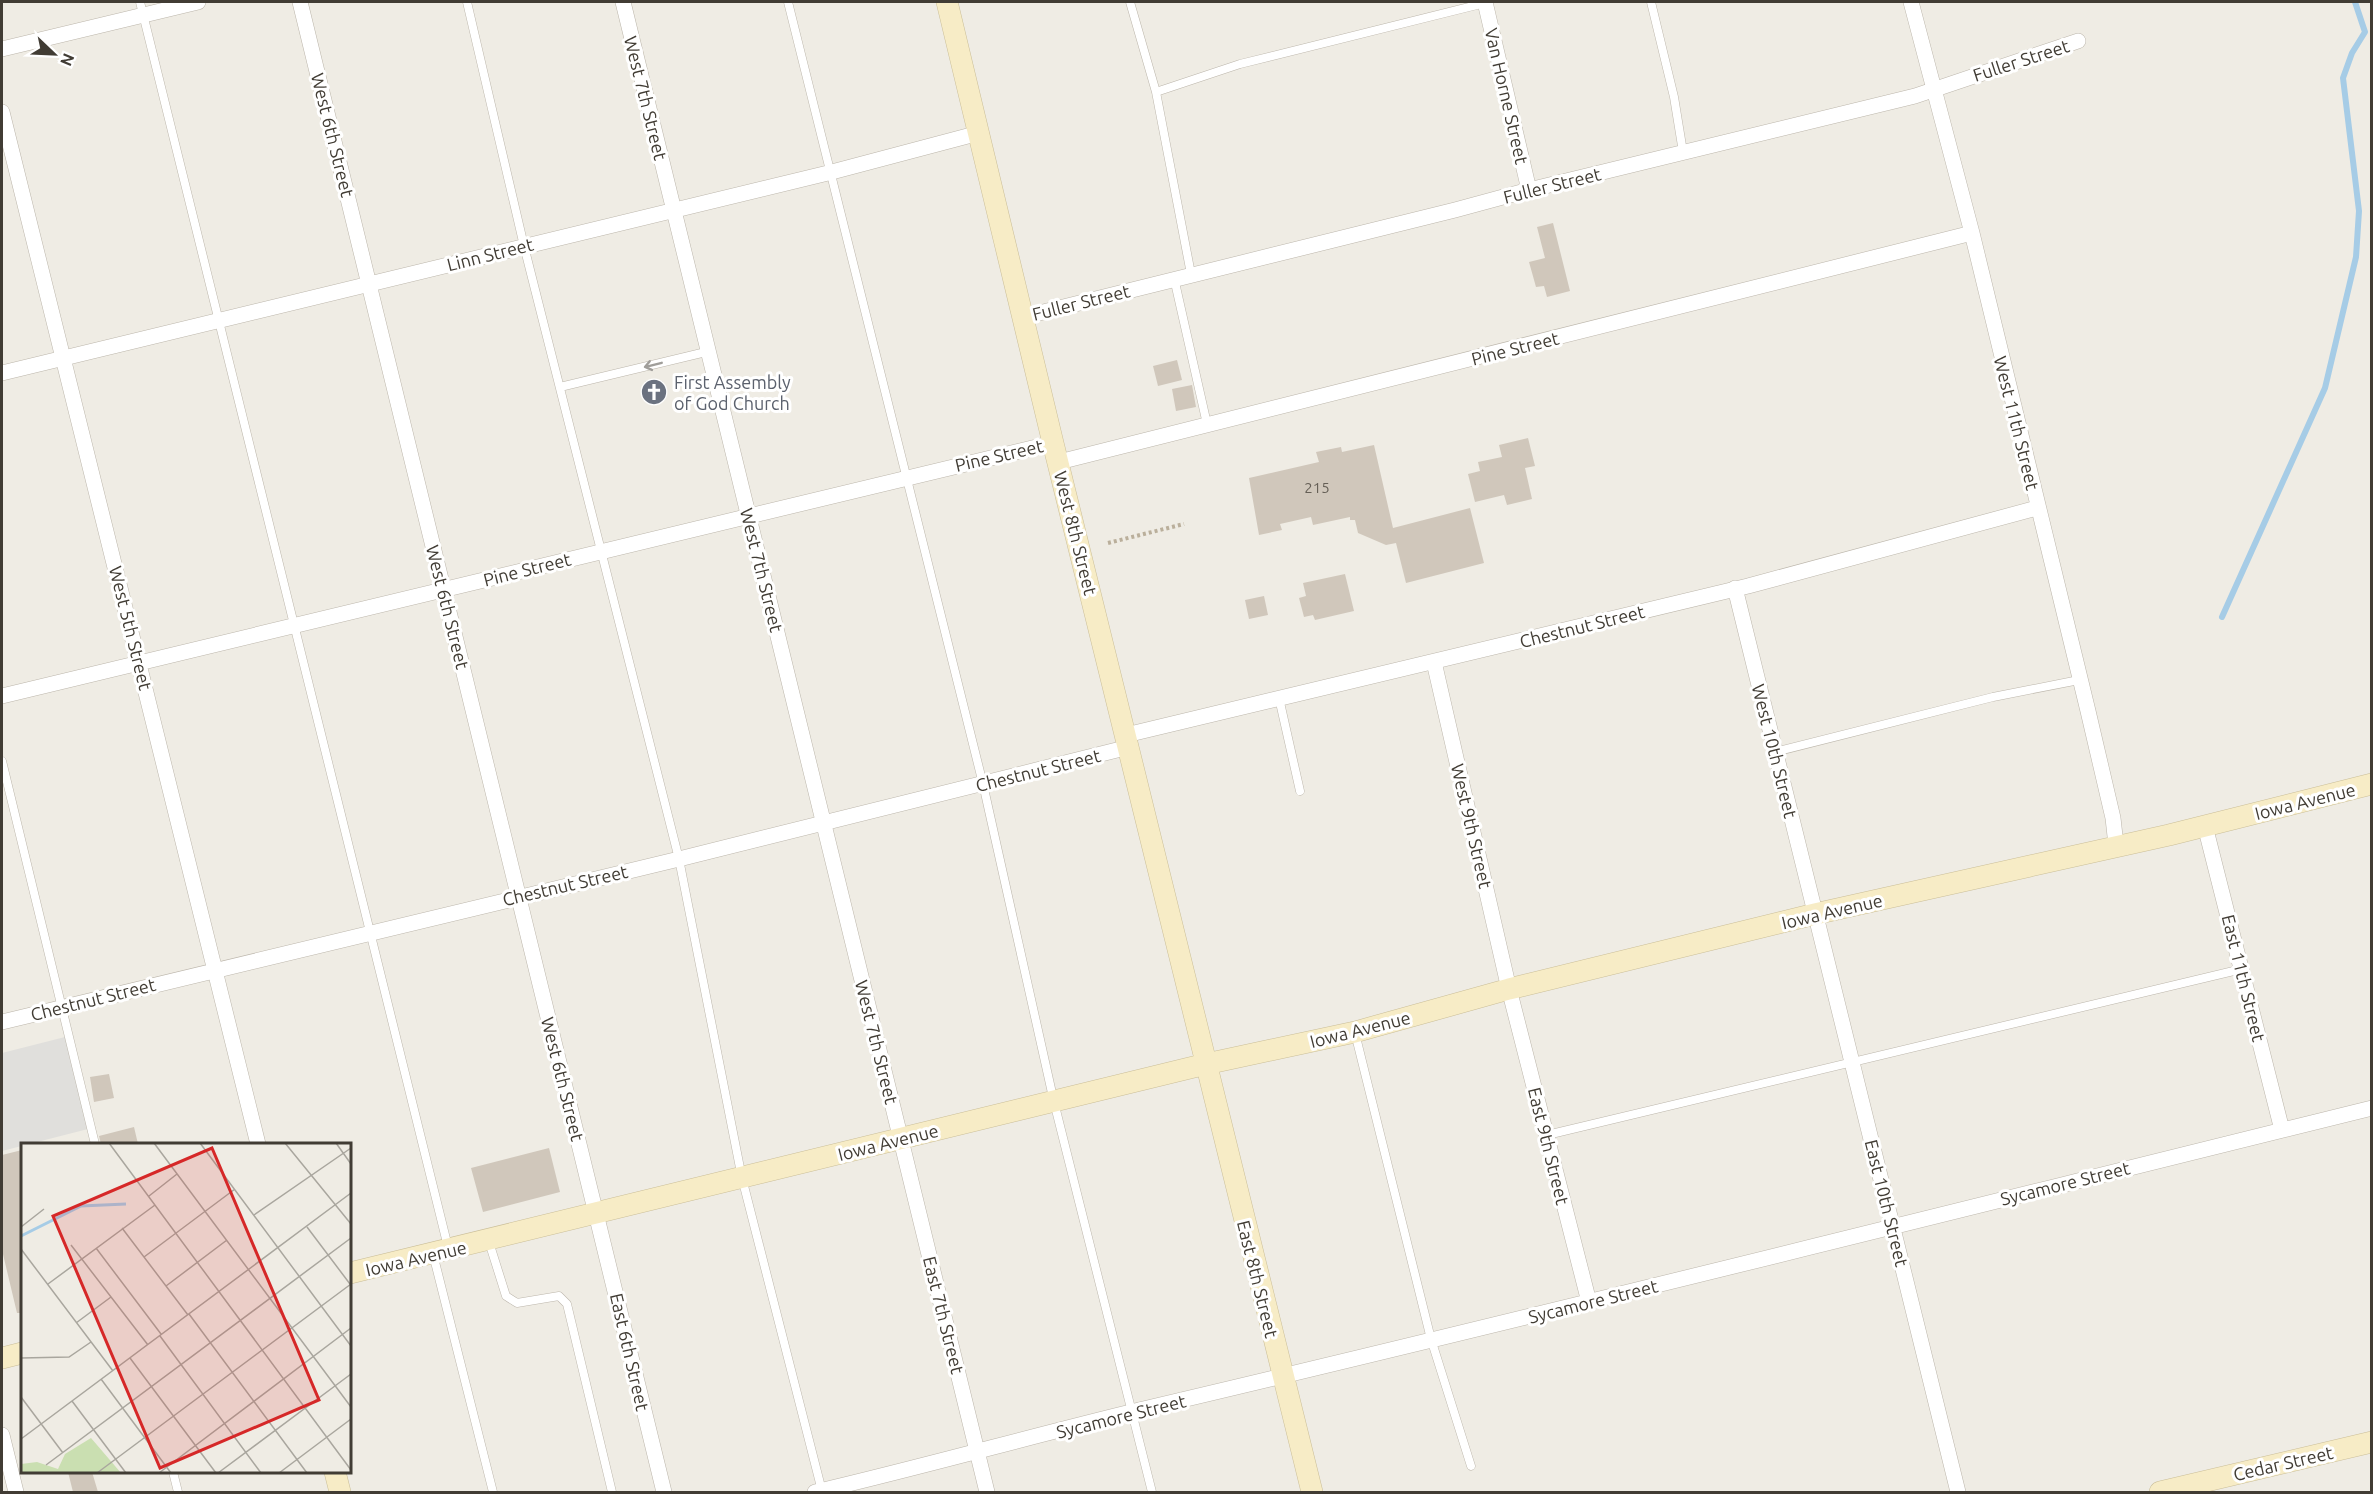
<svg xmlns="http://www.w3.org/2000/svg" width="2373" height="1494" font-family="Ubuntu,sans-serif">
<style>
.parking{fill:#e0dfdc}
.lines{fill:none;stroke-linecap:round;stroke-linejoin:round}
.stream{stroke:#a6cce6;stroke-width:6}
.building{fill:#d0c7bb}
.lane-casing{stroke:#bcb6ab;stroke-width:9}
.street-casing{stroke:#bcb6ab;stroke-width:16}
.secondary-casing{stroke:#cabe98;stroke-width:22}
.path{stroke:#baaf9b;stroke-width:4;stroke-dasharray:3 3;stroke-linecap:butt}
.lane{stroke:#fff;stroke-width:8}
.street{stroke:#fff;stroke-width:15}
.secondary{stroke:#f7ecc6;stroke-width:21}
.oneway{stroke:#a09e9a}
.labels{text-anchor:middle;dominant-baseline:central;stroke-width:6;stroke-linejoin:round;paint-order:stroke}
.number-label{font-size:15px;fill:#655f56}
.street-label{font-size:18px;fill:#413c34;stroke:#fff}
.worship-label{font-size:18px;fill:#5b616d;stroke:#fff;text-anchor:start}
.inset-river{fill:none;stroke:#a6cce6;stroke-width:3}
.inset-road{fill:none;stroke:#a9a69e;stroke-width:1.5}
.view{fill:#d62828;fill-opacity:0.15;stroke:#d62828;stroke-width:3}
.inset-edge{fill:none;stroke:#413c34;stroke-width:3}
</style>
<rect width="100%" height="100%" fill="#efece4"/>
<path class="parking" d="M65,1037L88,1129L2,1151V1053Z"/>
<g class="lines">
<path class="stream" d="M2222,617L2325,388L2356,257L2359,211L2343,78L2352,53L2365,32L2355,2"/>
</g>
<path class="building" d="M1553,223L1570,291L1547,297L1544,286L1536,287L1529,262L1545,258L1537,227Z
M1177,360L1182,380L1158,386L1153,366Z
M1192,385L1196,407L1176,411L1172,389Z
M1528,438L1535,466L1525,468L1532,499L1507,505L1504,495L1475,502L1468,474L1480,471L1478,462L1502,457L1499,445Z
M1374,445L1393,528L1470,508L1484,563L1406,583L1396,543L1386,545L1358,533L1355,520H1350V517L1313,525L1311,517L1280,524L1282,530L1259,535L1249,478L1319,462L1316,452L1341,447L1342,452Z
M1345,574L1354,611L1315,620L1313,615L1304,617L1299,598L1306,596L1303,583Z
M1264,596L1268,615L1249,619L1245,600Z
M109,1074L114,1098L94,1102L90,1077Z
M134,1127L138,1144H101L99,1136Z
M549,1148L560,1192L483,1212L471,1168Z
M22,1150V1313H17L2,1250V1155Z
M68,1472H92L98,1492H73Z"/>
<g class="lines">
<g class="lane-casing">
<path id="lane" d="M140,2L448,1247
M467,2L524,246L679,859L742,1178L822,1491
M788,2L983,784L1054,1102L1152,1492
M1130,2L1156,92L1191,274
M1651,2L1674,97L1683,152
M1156,92L1240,64L1485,3
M1174,278L1207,424
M560,387L710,351
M1279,698L1300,791
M1775,752L1993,697L2079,680
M2,761L95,1144
M1355,1033L1431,1339L1471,1466
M1547,1135L2242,969
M489,1242L506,1296L517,1303L559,1296L567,1304L612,1492
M433,1254L493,1492
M173,1472L178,1492"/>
</g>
<g class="street-casing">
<path id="street" d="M300,2L664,1492
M623,2L987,1492
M1485,2L1529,190
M1911,2L1972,233L2088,711L2113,818L2116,845
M2,49L198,2
M2,112L258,1144
M1023,317L1455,210L1529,190L1915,96L2078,41
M2,373L828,173L979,133
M1059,462L1972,233
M1735,588L1958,1492
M1434,662L1509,989L1589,1302
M2,696L1053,443
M1126,735L1748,586L2037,508
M2205,826L2282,1130
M2,1022L679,859L1129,747
M2,1435L16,1492
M815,1492C922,1467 1028,1437 1135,1411C1548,1314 1959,1210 2372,1108"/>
</g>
<g class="secondary-casing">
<path id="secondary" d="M947,2L1053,443L1312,1492
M350,1273L1206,1064L1355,1032L1509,989L1815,914L2169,835L2372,784
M2,1358L22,1353
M335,1472L340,1492
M2160,1492L2372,1442"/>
</g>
<path class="path" d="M1108,543L1184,524"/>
<use href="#lane" class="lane"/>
<use href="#street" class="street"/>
<use href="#secondary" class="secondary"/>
</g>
<defs><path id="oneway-shaft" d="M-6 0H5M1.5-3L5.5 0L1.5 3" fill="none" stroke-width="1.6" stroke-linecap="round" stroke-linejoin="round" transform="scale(1.5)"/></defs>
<use class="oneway" href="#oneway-shaft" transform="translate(653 365) rotate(166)"/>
<defs>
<g id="church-disc" transform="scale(1.35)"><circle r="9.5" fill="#6b7280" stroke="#fff"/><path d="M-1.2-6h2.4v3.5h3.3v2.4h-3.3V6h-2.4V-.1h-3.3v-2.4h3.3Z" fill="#fff"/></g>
</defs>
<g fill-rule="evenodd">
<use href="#church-disc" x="654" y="392"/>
</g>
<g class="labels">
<g class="number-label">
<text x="1317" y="487">215</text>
</g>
<g class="street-label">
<text transform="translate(2021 60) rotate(-18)">Fuller Street</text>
<text transform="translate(1507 96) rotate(77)">Van Horne Street</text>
<text transform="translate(646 98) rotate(76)">West 7th Street</text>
<text transform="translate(333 135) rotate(76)">West 6th Street</text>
<text transform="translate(1552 185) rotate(-14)">Fuller Street</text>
<text transform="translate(490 254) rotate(-14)">Linn Street</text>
<text transform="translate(1081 302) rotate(-14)">Fuller Street</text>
<text transform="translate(1515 348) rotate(-14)">Pine Street</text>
<text transform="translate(2017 423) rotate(76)">West 11th Street</text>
<text transform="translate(999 455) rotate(-13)">Pine Street</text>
<text transform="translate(1076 533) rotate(76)">West 8th Street</text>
<text transform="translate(527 569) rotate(-14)">Pine Street</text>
<text transform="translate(762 570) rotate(76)">West 7th Street</text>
<text transform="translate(448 607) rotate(76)">West 6th Street</text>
<text transform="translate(1582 626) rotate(-14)">Chestnut Street</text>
<text transform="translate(131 628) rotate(76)">West 5th Street</text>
<text transform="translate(1775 751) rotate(76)">West 10th Street</text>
<text transform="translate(1038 770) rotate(-14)">Chestnut Street</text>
<text transform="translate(2305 801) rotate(-14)">Iowa Avenue</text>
<text transform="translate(1472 826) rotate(77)">West 9th Street</text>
<text transform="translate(565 885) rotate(-13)">Chestnut Street</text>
<text transform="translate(1832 911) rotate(-13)">Iowa Avenue</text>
<text transform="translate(2244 978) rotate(76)">East 11th Street</text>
<text transform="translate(93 999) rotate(-14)">Chestnut Street</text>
<text transform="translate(1360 1029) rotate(-14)">Iowa Avenue</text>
<text transform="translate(877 1042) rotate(76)">West 7th Street</text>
<text transform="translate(563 1079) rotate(76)">West 6th Street</text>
<text transform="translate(888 1142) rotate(-14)">Iowa Avenue</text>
<text transform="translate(1549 1146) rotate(76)">East 9th Street</text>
<text transform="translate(2065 1183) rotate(-14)">Sycamore Street</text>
<text transform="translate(1887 1203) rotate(76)">East 10th Street</text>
<text transform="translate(416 1258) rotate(-13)">Iowa Avenue</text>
<text transform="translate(1258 1279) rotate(76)">East 8th Street</text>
<text transform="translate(1593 1301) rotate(-14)">Sycamore Street</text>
<text transform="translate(944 1315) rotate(76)">East 7th Street</text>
<text transform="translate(630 1352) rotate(77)">East 6th Street</text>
<text transform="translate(1121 1416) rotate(-14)">Sycamore Street</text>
<text transform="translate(2283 1463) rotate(-13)">Cedar Street</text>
</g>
<g class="worship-label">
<text x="674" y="382">First Assembly<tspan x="674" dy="21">of God Church</tspan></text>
</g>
</g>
<g transform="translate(21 1143)">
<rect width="330" height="330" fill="#efece4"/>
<path d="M70,295L100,330H0V321L16,319L37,326L44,311Z" fill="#cadfb1"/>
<path class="inset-river" d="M0,93L60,63L105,61"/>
<path class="inset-road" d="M88,0L330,327M133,0L330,264M179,0L330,203M264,0L330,81M315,0L330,21M128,53L156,31M233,72L330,5M0,84L23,66M286,84L329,141M101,85L167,172M50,102L127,202M75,105L140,191M0,106L92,228M123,114L214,46M27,141L134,62M145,143L206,97M168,171L286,330M55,180L90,154M139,193L240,330M0,215L48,214L70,199M109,215L195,330M80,236L150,330M0,254L42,310M51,258L105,330M0,296L330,50M25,322L330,95M76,330L330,141M138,330L330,185M197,330L330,231M258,330L330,276"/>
<path class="view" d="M191,5L298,257L139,325L32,73Z"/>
<rect width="330" height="330" class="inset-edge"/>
</g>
<rect width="2373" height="1494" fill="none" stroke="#413c34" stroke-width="6"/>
<g transform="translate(54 54) rotate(113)" stroke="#ffffff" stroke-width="4.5" paint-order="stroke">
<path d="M0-4.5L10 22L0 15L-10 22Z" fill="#413c34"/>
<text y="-9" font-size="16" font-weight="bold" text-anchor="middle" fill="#413c34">N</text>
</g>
</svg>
